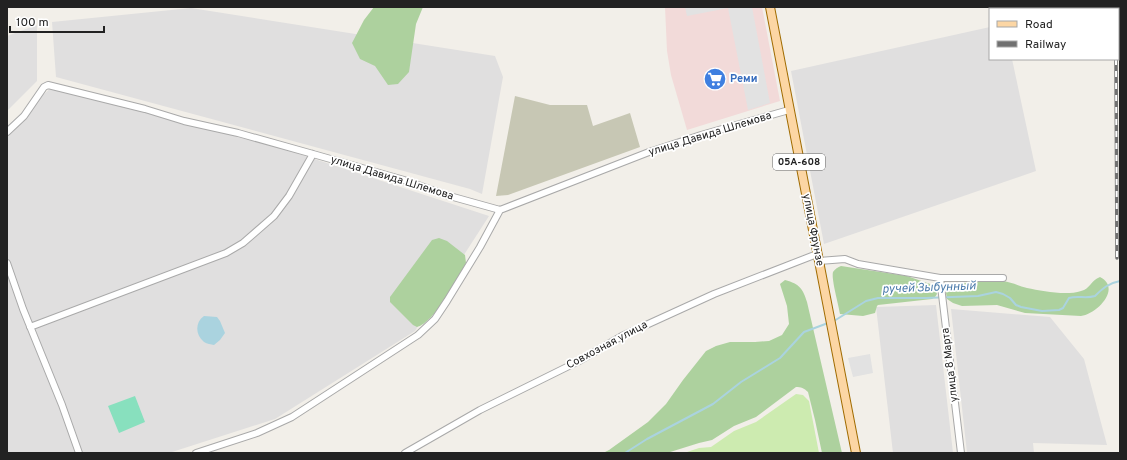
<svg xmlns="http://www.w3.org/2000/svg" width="1127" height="460" font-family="Overpass,sans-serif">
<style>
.residential{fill:#e0dfdf}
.commercial{fill:#f2dad9}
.construction{fill:#c7c7b4}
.grass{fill:#cdebb0}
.forest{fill:#add19e}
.pitch{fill:#88e0be}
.parking{fill:#e2e2e2}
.water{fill:#aad3df}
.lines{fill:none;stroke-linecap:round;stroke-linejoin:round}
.stream{stroke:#aad3df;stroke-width:2}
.minor-casing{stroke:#a9a9a9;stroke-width:8}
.major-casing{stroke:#a06b00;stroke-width:10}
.minor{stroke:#fff;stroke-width:6}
.major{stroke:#fcd6a4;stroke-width:8}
.rail-casing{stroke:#707070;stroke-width:3.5}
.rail{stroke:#fff;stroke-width:2;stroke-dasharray:6;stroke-linecap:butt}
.labels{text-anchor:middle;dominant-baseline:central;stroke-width:3.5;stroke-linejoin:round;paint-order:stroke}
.shield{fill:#fff;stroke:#646464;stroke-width:1}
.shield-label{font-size:10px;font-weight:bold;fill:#222}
.shop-label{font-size:11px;font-weight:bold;fill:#366cbe;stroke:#fff;text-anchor:start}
.street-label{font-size:11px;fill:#222;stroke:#fff}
.water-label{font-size:12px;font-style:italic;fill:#4a7aab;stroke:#fff}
</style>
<rect width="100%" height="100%" fill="#f2efe9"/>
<path class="residential" d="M191,8L495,56L503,77L482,194L470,189L56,77L52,22Z
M37,25V81L7,111V36Z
M990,27V59H1012L1036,171L824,244L791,71Z
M51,88L287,150L489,216L415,331L275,419L169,453H7V126Z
M936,305L953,453H893L876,307Z
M951,309L1050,317L1084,359L1107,445L1033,443L1034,453H967Z"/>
<path class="commercial" d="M665,7H762L780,101L687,130L671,75L667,51Z"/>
<path class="construction" d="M515,96L550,105H587L593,126L630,113L640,147L508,195L496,196Z"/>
<path class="grass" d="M796,394L803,395L809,401L819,453H684L699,448L711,447L734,431L756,422Z"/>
<path class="forest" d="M374,7H423L416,24L409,72L398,84L388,85L375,66L360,59L352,43L364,20Z
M439,238L447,241L465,255L466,263C457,279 435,322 417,327L413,325L390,302V297L432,240Z
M841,266L907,276L933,285L935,288L937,294L935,297L932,299L878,305L877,306L875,313L863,316L840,314C839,306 831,279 833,272C835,269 838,267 841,266Z
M1100,277C1122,288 1097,314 1081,316L1025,313L997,305L962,306L953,303L947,299L946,293L949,286C966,282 985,280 1003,281C1011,282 1019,286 1027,288C1042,291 1066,296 1081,291C1090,289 1091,280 1100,277Z
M785,280C800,284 803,289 807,302L842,453H822L815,420L808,392C804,388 801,387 796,387L756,417L734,426L712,440L699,443L667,453H603L609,450L648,422L666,404L683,380L706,351L716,346L730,342H755L769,341L782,335L789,324L787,306L780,284Z"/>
<path class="pitch" d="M135,396L145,422L119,433L108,406Z"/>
<path class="parking" d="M685,7H752L770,103L748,110L728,8L687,16Z
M870,354L873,373L853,377L848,358Z"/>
<path class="water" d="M204,316L217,317L220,321L225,333L220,340L214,345C211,344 207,344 204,342C195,335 195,322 204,316Z"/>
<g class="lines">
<path class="stream" d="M834,321L866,301L878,298H926L978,296L996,292L1003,294L1010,298L1016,305L1021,307L1042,311L1059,310L1063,308L1069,298C1078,295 1085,299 1095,296C1103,288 1109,283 1120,281
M625,453L647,439L713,404L741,382L780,358L804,332L828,323"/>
<g class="minor-casing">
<path id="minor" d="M7,132L24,116L44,87L48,85L145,109L184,121L238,133L313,154L404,180L446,195L500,210L649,152L701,135L789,110
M819,261L845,259L858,264L940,278H1003
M7,263L23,309L62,405L79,453
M940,278L961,453
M30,327L226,253L243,243L274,216L289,196L313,154
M196,453L257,433L292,417L418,335L435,319L447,301L480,247L500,210
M405,453L480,410L579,361L622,336L714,294L817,254"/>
</g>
<g class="major-casing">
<path id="major" d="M770,7L856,453"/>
</g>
<use href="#minor" class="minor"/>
<use href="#major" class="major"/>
<g class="rail-casing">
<path id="rail" d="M1116,7V9
M1116,59L1117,258"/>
</g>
<use href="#rail" class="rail"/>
</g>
<defs>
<g id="supermarket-disc" transform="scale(1.15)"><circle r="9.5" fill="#3f7fe0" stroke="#fff"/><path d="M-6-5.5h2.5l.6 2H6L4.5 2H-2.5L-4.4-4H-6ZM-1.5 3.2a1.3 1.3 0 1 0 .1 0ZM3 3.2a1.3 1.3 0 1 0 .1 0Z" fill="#fff"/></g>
</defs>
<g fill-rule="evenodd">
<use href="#supermarket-disc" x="715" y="79"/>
</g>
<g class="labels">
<rect class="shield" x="773" y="154" width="52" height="16" rx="3"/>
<g class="shield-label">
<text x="799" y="162">05А-608</text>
</g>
<g class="shop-label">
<text x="730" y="79">Реми</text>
</g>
<g class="street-label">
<text transform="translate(710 134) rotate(-17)">улица Давида Шлемова</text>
<text transform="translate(392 178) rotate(17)">улица Давида Шлемова</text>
<text transform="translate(813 230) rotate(79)">улица Фрунзе</text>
<text transform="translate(607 345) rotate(-28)">Совхозная улица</text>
<text transform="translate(950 365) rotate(-97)">улица 8 Марта</text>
</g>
<g class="water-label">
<text transform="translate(929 288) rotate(-2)">ручей Зыбунный</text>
</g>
</g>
<rect width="1127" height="460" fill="none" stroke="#222222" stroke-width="16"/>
<rect x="989" y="8" width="130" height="52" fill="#ffffff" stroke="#a7a7a7"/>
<rect x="997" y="21" width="20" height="6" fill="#fcd6a4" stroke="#a7a7a7"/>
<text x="1025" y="28" font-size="12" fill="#222222">Road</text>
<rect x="997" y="41" width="20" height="6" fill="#707070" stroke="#a7a7a7"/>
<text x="1025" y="48" font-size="12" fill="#222222">Railway</text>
<path d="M10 26v6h94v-6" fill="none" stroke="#222222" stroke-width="2"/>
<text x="16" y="26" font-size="12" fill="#222222" stroke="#ffffff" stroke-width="3" paint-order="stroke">100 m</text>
</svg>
